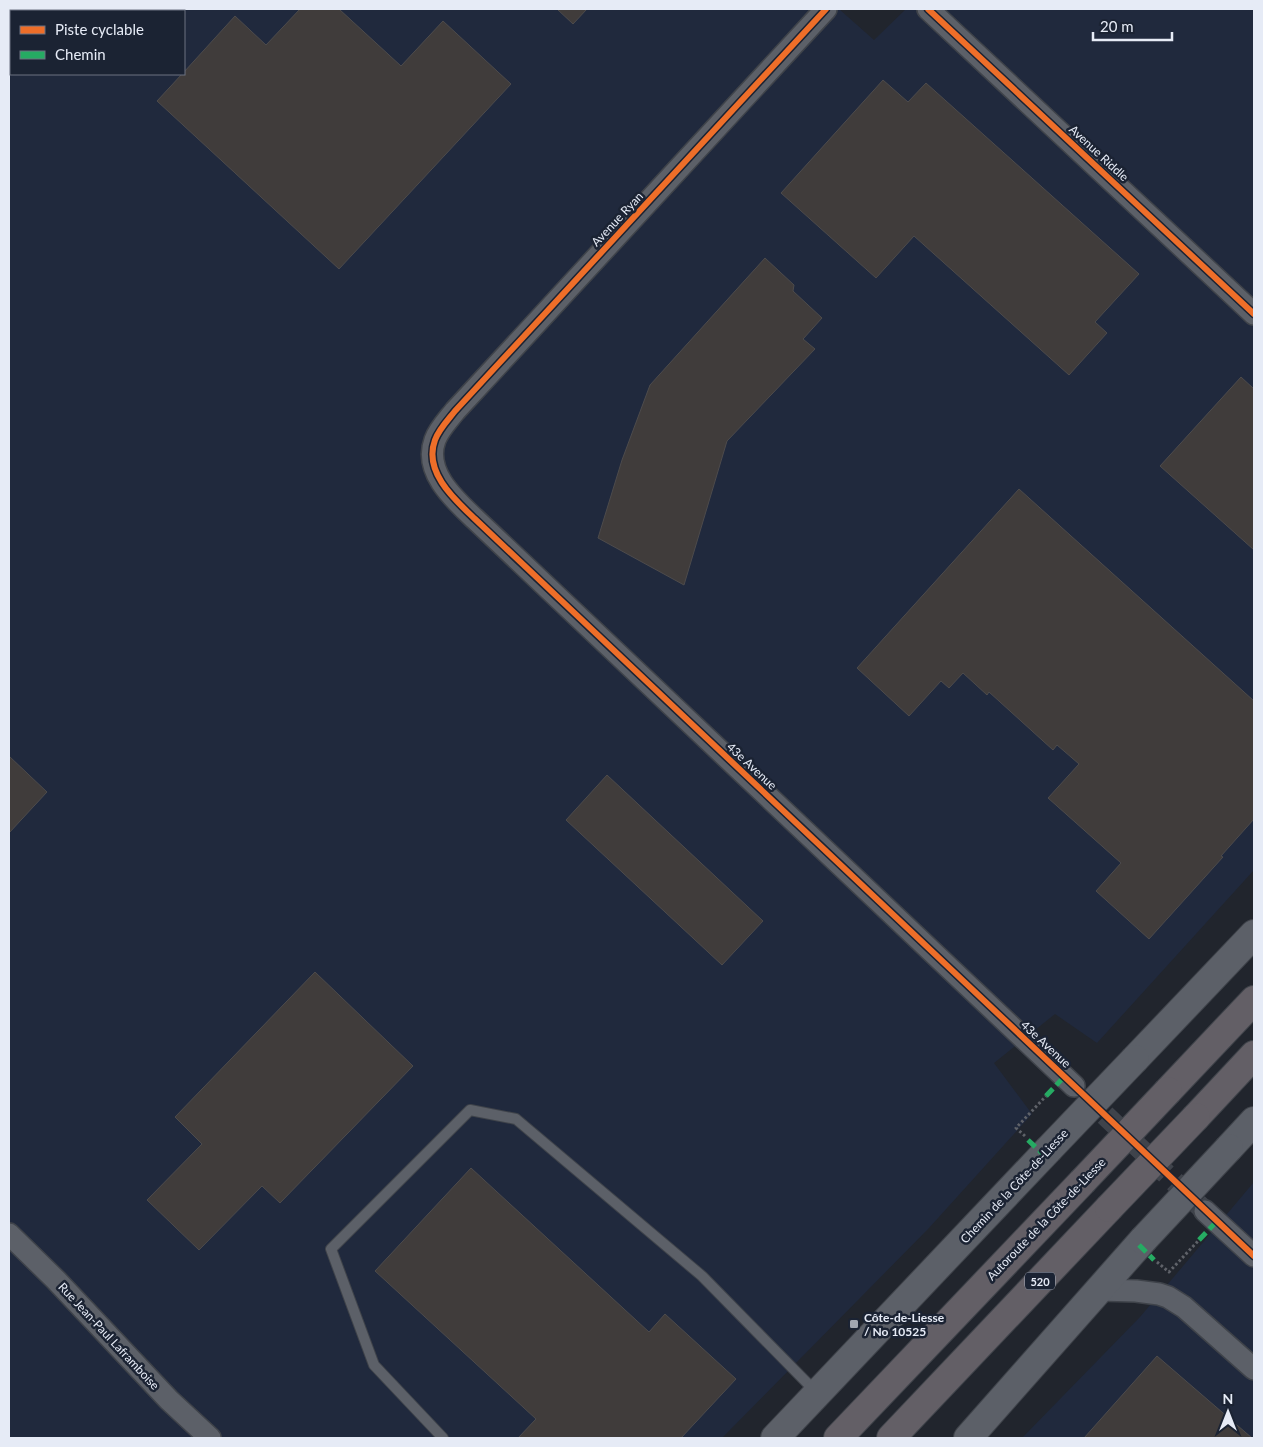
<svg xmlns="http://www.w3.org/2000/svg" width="1263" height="1447" font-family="Lato,sans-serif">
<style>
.built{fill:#20293d;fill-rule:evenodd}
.building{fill:#403c3b;stroke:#4d4b4c}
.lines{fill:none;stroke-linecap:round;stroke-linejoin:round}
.minor-tunnel{stroke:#3f434b;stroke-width:21;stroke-dasharray:21 11;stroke-linecap:butt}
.service-casing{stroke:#3f434a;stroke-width:12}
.minor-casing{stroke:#3f434a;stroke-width:24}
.secondary-casing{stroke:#3f434a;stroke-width:30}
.motorway-casing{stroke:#3f434a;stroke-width:30}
.path{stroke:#5f6269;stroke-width:3;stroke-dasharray:2.5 2.5;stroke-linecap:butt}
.service{stroke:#5c6068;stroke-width:10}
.minor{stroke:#5c6068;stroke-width:21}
.secondary{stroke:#5c6068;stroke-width:28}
.motorway{stroke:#635f66;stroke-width:28}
.secondary-bridge-casing{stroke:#3f434a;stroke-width:30;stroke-linecap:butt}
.motorway-bridge-casing{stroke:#3f434a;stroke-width:30;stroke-linecap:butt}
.secondary-bridge{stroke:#5c6068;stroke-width:28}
.motorway-bridge{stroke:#635f66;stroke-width:28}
.quiet{stroke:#26ab63;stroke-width:5;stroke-dasharray:10 5;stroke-linecap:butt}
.cycleway-casing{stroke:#1b2333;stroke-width:9}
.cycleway{stroke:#ee6e29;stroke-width:6}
.poi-dot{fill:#a1a6b0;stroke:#1b2333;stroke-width:2}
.labels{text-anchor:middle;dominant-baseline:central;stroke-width:5;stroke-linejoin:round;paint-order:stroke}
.shield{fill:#1b2333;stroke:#a9afbc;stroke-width:1}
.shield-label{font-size:11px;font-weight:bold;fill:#e6ebf6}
.street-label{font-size:12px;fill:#e6ebf6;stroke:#1b2333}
.poi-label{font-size:12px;font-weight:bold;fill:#e6ebf6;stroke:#1b2333;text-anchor:start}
</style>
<rect width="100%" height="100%" fill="#21252d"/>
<path class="built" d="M9,9H839L874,40L906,9H1254V870L1097,1043L1055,1014L994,1063L1032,1114L929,1228L722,1438H9ZM11,11H184V74H11Z
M1254,1182V1438H1022L1140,1317Z"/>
<path class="building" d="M300,9H339L401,66L443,21L511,84L339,269L157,101L182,74H184V72L235,16L266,45Z
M557,9H587L573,24Z
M883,80L908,102L926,83L1139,274L1095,322L1107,333L1069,375L914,236L876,278L781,193Z
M765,258L794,285L793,291L822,318L803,339L815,349L727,441L684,585L598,538L622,460L650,385Z
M1241,377L1254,389V550L1160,466Z
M1019,489L1254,701V819L1221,856L1223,857L1149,939L1096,891L1121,863L1048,798L1079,764L1057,745L1053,750L989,692L987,695L963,673L949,688L941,681L909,716L857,668Z
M9,756L47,792L9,833Z
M607,775L763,921L722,965L566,820Z
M315,972L413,1066L280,1203L262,1186L199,1250L147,1200L202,1144L175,1117Z
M471,1168L649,1332L665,1314L736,1379L681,1438H518L536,1419L375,1271Z
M1157,1356L1252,1438H1084Z"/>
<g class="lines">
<path class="minor-tunnel" d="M1082,1093L1205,1211"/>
<g class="service-casing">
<path id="service" d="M443,1438L374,1365L331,1249L470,1110L516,1119L702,1276L817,1393"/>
</g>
<g class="minor-casing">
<path id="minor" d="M826,9L455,411C448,420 439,429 435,440C423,472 455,500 475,519L1074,1086
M928,9L1254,314
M1205,1211L1254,1256
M9,1234L56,1280L169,1400L210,1438
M1099,1290L1136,1291L1159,1294L1168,1297L1184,1307L1254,1369"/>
</g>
<g class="secondary-casing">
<path id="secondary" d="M1135,1059L1254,934
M1229,1148L1254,1121
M775,1438L1048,1150
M968,1438L1143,1240"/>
</g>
<g class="motorway-casing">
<path id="motorway" d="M1168,1091L1254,1000
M1196,1117L1254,1055
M838,1438L1082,1182
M891,1438L1109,1208"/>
</g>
<path class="path" d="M1025,1136L1016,1128L1046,1096
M1157,1262L1169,1272L1199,1240"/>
<use href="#service" class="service"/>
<use href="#minor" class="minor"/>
<use href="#secondary" class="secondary"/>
<use href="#motorway" class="motorway"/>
<g class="secondary-bridge-casing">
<path id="secondary-bridge" d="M1048,1150L1135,1059
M1143,1240L1229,1148"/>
</g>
<g class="motorway-bridge-casing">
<path id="motorway-bridge" d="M1082,1182L1168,1091
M1109,1208L1196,1117"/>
</g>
<use href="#secondary-bridge" class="secondary-bridge"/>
<use href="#motorway-bridge" class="motorway-bridge"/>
<path class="quiet" d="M1046,1096L1064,1077
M1028,1140L1044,1155
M1199,1240L1217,1221
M1139,1245L1154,1260"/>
<g class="cycleway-casing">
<path id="cycleway" d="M826,9L455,411C448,420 439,429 435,440C423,472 455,500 475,519L1254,1256
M928,9L1254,314"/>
</g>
<use href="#cycleway" class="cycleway"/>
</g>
<rect class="poi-dot" x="849" y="1319" width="10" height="10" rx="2.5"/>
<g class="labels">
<rect class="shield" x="1025" y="1272.5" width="30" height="17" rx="4"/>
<g class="shield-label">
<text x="1040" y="1281">520</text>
</g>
<g class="street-label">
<text transform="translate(1099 153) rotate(43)">Avenue Riddle</text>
<text transform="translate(617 219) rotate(-47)">Avenue Ryan</text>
<text transform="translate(752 766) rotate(43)">43e Avenue</text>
<text transform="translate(1046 1044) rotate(43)">43e Avenue</text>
<text transform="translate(1014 1186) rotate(-47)">Chemin de la Côte-de-Liesse</text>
<text transform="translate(1046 1219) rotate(-46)">Autoroute de la Côte-de-Liesse</text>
<text transform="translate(109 1336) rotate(47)">Rue Jean-Paul Laframboise</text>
</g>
<g class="poi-label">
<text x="864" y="1317">Côte-de-Liesse<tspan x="864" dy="14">/ No 10525</tspan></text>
</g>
</g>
<rect width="1263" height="1447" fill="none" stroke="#e6ebf6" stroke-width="20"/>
<rect x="10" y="10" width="175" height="65" fill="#1b2333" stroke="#6c7381"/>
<rect x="20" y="26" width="25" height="8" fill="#ee6e29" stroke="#6c7381"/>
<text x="55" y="35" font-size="15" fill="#e6ebf6">Piste cyclable</text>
<rect x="20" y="51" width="25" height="8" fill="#26ab63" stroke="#6c7381"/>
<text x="55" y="60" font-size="15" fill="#e6ebf6">Chemin</text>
<g transform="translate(1228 1412)" stroke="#1b2333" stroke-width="4" paint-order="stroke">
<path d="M0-4L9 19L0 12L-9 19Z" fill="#e6ebf6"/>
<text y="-8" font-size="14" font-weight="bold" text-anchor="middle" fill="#e6ebf6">N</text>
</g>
<path d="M1093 32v8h79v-8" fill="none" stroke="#e6ebf6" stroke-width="2.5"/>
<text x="1100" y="32" font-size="15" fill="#e6ebf6" stroke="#1b2333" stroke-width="4" paint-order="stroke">20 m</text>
</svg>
